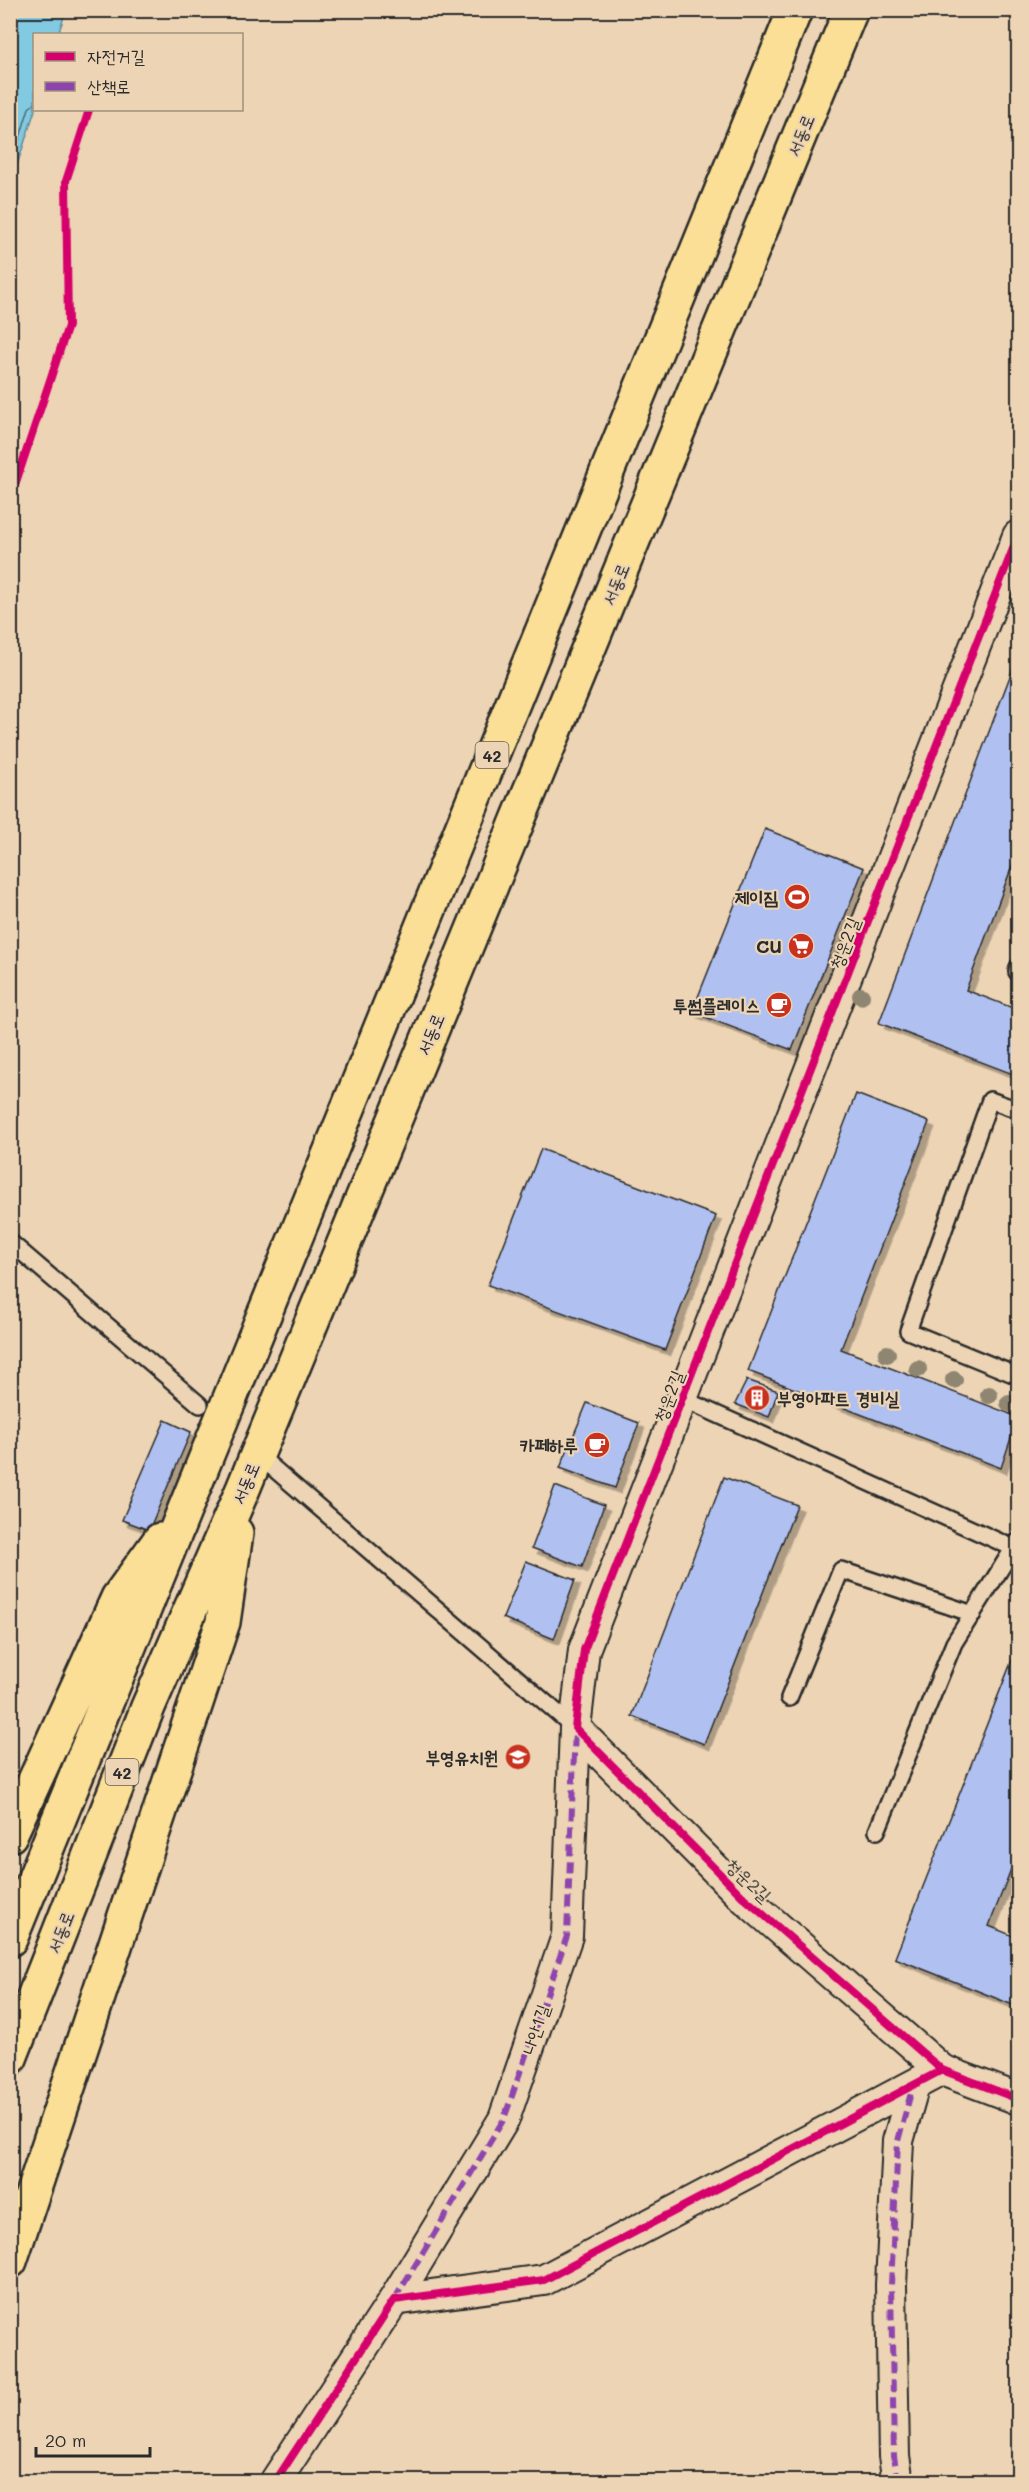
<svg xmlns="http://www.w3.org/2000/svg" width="1029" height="2492" font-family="Mali,'Poor Story',sans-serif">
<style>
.water{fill:#81cae2;stroke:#5f8a99;stroke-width:1.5}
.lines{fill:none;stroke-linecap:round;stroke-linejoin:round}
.shore{stroke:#4d6b74;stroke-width:1.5}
.building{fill:#b0c1f1;stroke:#2b2b2b;stroke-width:1.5;filter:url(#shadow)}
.lane-casing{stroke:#2b2b2b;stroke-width:20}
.street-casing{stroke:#2b2b2b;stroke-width:34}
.primary-casing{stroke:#2b2b2b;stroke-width:38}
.lane{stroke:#ecd4b4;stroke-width:15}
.street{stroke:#ecd4b4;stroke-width:30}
.primary{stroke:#fbdf96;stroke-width:33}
.quiet{stroke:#8e44ad;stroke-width:6;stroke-dasharray:12 6;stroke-linecap:butt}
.cycleway-casing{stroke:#ecd4b4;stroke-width:11}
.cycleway{stroke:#d6006c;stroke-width:8}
.tree{fill:#8f8671}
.labels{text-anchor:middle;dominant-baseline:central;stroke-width:4.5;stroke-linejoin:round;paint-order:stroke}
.shield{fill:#ecd4b4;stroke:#655e54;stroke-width:1.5}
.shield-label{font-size:16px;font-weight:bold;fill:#2b2b2b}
.street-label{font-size:18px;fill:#2b2b2b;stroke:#ecd4b4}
.poi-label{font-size:18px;font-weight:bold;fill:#2b2b2b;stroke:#ecd4b4;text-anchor:end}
</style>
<defs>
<filter id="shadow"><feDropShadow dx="5.5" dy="5.5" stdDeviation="0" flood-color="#0004"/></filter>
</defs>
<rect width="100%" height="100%" fill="#ecd4b4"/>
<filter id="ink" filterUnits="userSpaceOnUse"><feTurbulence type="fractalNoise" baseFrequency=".0167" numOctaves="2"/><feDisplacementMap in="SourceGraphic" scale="12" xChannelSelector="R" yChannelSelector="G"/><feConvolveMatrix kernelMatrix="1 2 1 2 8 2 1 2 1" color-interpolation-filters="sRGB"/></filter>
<g filter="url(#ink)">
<path class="water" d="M11,10L66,11L58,34H34L35,110L17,165L11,332Z"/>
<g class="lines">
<path class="shore" d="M10,189L12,163L29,108L34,104"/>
</g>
<path class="building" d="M1018,655V850L966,990L1018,1010V1076L879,1023Z
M765,829L864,868L792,1050L692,1012Z
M856,1094L929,1122L841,1349L1018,1417L1001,1468L748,1371Z
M541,1149L716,1216L665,1350L488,1285Z
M747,1380L778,1391L769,1417L735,1404Z
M587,1403L639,1423L615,1488L560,1468Z
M165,1420L191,1432L149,1530L122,1520Z
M724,1477L797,1505L704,1744L632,1716Z
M555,1486L604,1505L582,1567L532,1548Z
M526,1561L575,1580L554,1639L503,1618Z
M1018,1645V1851L989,1926L1018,1938V2007L895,1958Z"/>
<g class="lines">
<g class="lane-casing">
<path id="lane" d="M1017,972L1018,967
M1018,1110L990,1100L908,1331L1018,1376
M10,1242L200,1405
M683,1399L1018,1550
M265,1461L575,1728
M789,1698L841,1570L973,1614
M877,1831L954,1643L1018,1541"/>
</g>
<g class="street-casing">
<path id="street" d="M1018,536L584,1650L575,1728L742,1896L942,2070L1018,2099
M394,2300L504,2119L567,1936L575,1728
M275,2482L394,2300L544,2280L942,2070
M898,2482L894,2456L891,2285L898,2141L914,2085"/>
</g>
<g class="primary-casing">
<path id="primary" d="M10,1835L118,1598L160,1540
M10,1939L795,10
M10,2058L148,1707L243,1489L851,10
M10,2261L223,1622L236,1533"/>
</g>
<use href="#lane" class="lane"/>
<use href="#street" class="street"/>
<use href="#primary" class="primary"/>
<path class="quiet" d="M394,2300L504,2119L567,1936L575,1728
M898,2482L894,2456L891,2285L898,2141L913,2085"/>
<g class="cycleway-casing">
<path id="cycleway" d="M10,500L68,326L66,181L89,110
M1018,536L584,1650L575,1728L742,1896L942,2070L1018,2099
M275,2482L394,2300L544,2280L942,2070"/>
</g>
<use href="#cycleway" class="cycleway"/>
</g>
<g class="tree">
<circle cx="861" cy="996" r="9"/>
<circle cx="887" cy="1354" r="9"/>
<circle cx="918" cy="1369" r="9"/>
<circle cx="954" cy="1380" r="9"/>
<circle cx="989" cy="1395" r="9"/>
<circle cx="1009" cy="1403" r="9"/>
</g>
</g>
<defs>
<g id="stadium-disc" transform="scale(1.35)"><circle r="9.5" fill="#c8321e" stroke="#ecd4b4"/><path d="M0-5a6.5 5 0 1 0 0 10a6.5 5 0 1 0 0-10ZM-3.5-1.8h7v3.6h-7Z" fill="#fff"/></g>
<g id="supermarket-disc" transform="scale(1.35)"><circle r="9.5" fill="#c8321e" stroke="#ecd4b4"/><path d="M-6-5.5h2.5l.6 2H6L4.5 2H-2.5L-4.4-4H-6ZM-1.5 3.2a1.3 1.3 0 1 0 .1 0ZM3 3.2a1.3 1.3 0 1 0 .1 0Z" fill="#fff"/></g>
<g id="cafe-disc" transform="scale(1.35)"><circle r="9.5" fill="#c8321e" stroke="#ecd4b4"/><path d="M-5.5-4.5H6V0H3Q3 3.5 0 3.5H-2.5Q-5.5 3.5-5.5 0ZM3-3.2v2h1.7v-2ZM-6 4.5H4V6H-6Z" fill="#fff"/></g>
<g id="building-disc" transform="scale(1.35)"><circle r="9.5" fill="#c8321e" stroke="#ecd4b4"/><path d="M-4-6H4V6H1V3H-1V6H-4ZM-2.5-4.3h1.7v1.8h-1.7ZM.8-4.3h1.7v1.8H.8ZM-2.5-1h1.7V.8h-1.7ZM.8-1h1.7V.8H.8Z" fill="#fff"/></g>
<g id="school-disc" transform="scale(1.35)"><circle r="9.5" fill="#c8321e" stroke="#ecd4b4"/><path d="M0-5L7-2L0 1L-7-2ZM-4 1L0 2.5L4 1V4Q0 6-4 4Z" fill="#fff"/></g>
</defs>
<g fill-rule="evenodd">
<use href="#stadium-disc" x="797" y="897"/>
<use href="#supermarket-disc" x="801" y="946"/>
<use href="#cafe-disc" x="779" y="1005"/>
<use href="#building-disc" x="757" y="1398"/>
<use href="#cafe-disc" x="597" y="1445"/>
<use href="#school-disc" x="518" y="1757"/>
</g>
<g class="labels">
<g class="shield">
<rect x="475.5" y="742" width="33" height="26" rx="4.5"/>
<rect x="105.5" y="1759" width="33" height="26" rx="4.5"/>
</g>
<g class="shield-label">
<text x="492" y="755">42</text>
<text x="122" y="1772">42</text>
</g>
<g class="street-label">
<text transform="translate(800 135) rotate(-68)">서동로</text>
<text transform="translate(615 584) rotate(-68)">서동로</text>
<text transform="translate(844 943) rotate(-69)">청운2길</text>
<text transform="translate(430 1034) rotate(-68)">서동로</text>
<text transform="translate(668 1396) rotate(-69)">청운2길</text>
<text transform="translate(245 1483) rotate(-67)">서동로</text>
<text transform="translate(749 1880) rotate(43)">청운2길</text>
<text transform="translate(60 1932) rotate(-69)">서동로</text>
<text transform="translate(535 2029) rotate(-71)">나안1길</text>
</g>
<g class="poi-label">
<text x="778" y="897">제이짐</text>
<text x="782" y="946">CU</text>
<text x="760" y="1005">투썸플레이스</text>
<text x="777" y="1398" text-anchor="start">부영아파트 경비실</text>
<text x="578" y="1445">카페하루</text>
<text x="498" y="1757">부영유치원</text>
</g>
</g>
<rect width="1029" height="2492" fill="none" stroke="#ecd4b4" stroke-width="36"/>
<rect x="18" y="18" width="993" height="2456" fill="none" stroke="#2b2b2b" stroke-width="2" filter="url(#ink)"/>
<rect x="33" y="33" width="210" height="78" fill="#ecd4b4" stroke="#9f907d" stroke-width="1.5"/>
<rect x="45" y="52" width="30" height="9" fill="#d6006c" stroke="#9f907d" stroke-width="1.5"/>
<text x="87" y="63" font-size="18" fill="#2b2b2b">자전거길</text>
<rect x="45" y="82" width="30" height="9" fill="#8e44ad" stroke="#9f907d" stroke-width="1.5"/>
<text x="87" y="93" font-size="18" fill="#2b2b2b">산책로</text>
<path d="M36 2447v9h114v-9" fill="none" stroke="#2b2b2b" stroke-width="3"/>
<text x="45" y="2447" font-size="18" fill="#2b2b2b" stroke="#ecd4b4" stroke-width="4.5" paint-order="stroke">20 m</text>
</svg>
